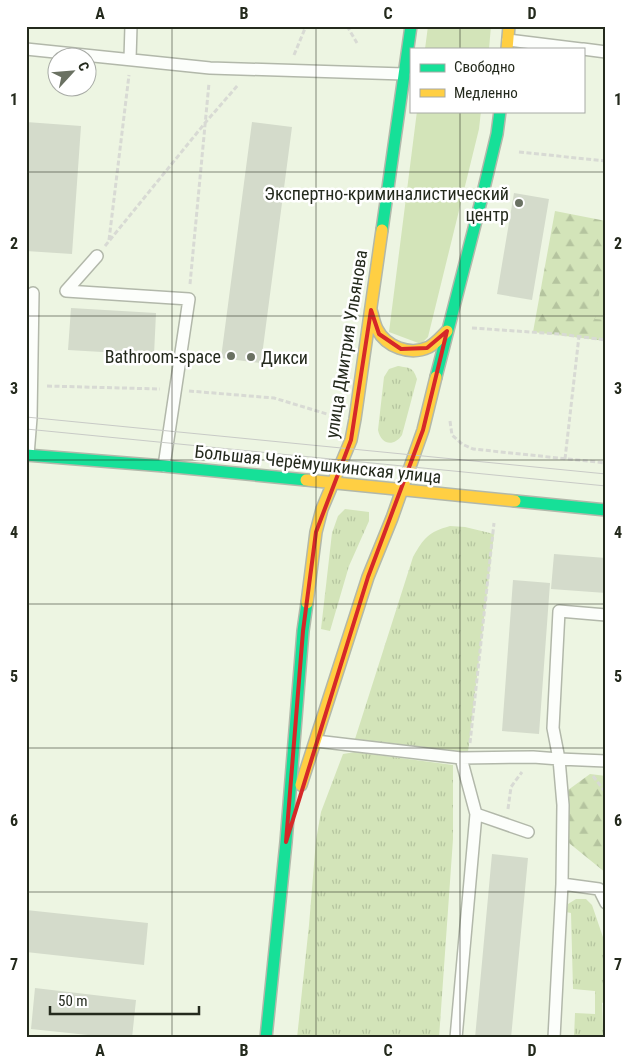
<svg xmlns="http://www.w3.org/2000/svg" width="632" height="1064" font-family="'Roboto Condensed',sans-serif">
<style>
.grass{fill:url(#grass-tufts)}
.forest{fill:url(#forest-firs)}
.park{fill:#d3e4b9}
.building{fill:#d4dbcb}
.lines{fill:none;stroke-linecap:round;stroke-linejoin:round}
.lane-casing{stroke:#b2b8aa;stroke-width:14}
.fast-casing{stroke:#b2b8aa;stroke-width:14}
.slow-casing{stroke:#b2b8aa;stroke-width:14}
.path{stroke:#d8dad4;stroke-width:3;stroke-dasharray:5 2.5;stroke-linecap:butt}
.lane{stroke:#fcfefb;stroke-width:11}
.fast{stroke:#16e098;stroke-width:11}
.slow{stroke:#ffcf43;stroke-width:11}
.tram{stroke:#c8cac6;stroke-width:1}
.marked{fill:none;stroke:#d62828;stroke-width:4;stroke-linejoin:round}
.grid{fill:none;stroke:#242a1d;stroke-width:1;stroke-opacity:0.55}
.poi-dot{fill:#6a7162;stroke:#fff;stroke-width:2}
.labels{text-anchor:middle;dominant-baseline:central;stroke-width:5;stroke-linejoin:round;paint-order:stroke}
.poi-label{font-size:18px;fill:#242a1d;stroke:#fff;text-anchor:end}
.street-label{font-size:18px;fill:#242a1d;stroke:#fff}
.neatline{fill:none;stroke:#242a1d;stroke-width:2}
.grid-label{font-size:16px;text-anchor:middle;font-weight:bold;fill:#242a1d}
</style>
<defs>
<pattern id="grass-tufts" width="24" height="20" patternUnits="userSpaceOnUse" patternTransform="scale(1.25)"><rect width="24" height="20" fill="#d3e4b9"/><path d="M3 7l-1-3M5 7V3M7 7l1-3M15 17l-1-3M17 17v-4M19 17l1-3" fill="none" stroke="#b5c49f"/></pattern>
<pattern id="forest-firs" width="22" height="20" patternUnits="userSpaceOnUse" patternTransform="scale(1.25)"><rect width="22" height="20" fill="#d3e4b9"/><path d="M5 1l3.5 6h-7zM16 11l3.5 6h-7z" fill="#b5c49f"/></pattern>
</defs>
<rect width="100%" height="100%" fill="#edf5e2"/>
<path class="grass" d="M398,366C410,368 413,367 417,379L402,435C394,447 381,445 378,430L384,377L389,369Z
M345,509L369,512V521L349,566L330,631L321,629L332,533L338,516Z
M450,526L465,527L494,534L468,752L355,739L413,557C424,538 428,532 450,526Z
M355,752L453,765V839L439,1038H297L309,925L316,840L321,812L343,754Z
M576,899H586L592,905L606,946V1001L602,1003L603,1026L606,1038H574L575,1013L595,1014V991L573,989L571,913L566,912L568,904Z"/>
<path class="forest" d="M555,211L606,221V341L533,332Z
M590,774L606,776V873L569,843L564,793Z"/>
<path class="park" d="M428,26H491L489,49H425Z
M417,111H481L479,129L428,337L421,344L389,332Z
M601,282L606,283V320L595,319Z"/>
<path class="building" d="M26,122L81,126L72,254L26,251Z
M252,122L292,127L261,363L221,358Z
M514,193L549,199L532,300L497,294Z
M71,308L156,313L154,355L68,350Z
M554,554L606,558V593L551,589Z
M513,580L550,583L539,734L502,731Z
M492,854L528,858L511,1038H475Z
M26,910L148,923L144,965L26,952Z
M35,988L136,1000L132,1038H88V1035L31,1029Z"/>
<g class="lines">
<g class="lane-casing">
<path id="lane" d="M508,40L581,49
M26,49L210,68L404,74
M583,49L606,52
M130,59L131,26
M97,256L66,291L189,299L164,466
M28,455L31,418L33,293
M606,615L559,611L553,728L559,759L606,761
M316,741L461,758L476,814L456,1038
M461,758L533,757L559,759L563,805L562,884L554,1038
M476,814L528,832
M562,884L599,889L606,903"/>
</g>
<g class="fast-casing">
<path id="fast" d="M382,230L411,26
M436,377L481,201L497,134L500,111
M26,455L164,466L306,480
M515,501L606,510
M266,1038L286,842L303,631L307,603"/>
</g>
<g class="slow-casing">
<path id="slow" d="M507,49L509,26
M371,310C373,316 374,323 377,329C386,347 410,356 429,347C436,343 441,337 447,331
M306,480L515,501
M307,603L316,532L322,509L351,440L355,419L382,230
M301,785L368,577L392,518L423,430L436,377"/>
</g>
<path class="path" d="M347,26L357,43
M294,55L306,26
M519,152L606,161
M109,240L129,75
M105,246L205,123L238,85
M190,284L209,83
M472,328L559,334L606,340
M47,386L160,389
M189,391L274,398L327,414
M450,421L452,435L462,444L473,449L606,463
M565,459L579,336
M470,743L494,523
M593,776L606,793
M508,809L511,787L522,772"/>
<use href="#lane" class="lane"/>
<use href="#fast" class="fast"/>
<use href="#slow" class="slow"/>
<path class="tram" d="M26,417L606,474
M26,429L606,486"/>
</g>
<path class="marked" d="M371,310L379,334L401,349L427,348L447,331L423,430L368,577L286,842L303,631L316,532L351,440Z"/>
<path class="grid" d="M172,26V1038M316,26V1038M460,26V49M460,111V1038M26,172H606M26,316H606M26,460H606M26,604H606M26,748H606M26,892H606"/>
<g class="poi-dot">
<circle cx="519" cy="203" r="5"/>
<circle cx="231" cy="356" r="5"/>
<circle cx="251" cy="357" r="5"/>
</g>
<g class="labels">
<g class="poi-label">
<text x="509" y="193">Экспертно-криминалистический<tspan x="509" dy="21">центр</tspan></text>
<text x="221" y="356">Bathroom-space</text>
<text x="261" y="357" text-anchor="start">Дикси</text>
</g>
<g class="street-label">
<text transform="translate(346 344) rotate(-81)">улица Дмитрия Ульянова</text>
<text transform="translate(318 464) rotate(6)">Большая Черёмушкинская улица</text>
</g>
</g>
<rect width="632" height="1064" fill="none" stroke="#ffffff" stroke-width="55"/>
<rect x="410" y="48" width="175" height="65" fill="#ffffff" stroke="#a7aaa5"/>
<rect x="420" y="64" width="25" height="8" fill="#16e098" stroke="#a7aaa5"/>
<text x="454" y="72" font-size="15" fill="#242a1d">Свободно</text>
<rect x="420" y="89" width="25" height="8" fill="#ffcf43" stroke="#a7aaa5"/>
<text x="454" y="98" font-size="15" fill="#242a1d">Медленно</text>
<g transform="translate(72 72) rotate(64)"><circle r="24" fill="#ffffff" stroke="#a7aaa5"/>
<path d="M0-4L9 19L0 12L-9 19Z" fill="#6a7162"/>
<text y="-8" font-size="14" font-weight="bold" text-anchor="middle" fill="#242a1d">С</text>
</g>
<path d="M50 1006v8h149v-8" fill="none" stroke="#242a1d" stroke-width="2.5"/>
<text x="58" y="1006" font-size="15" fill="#242a1d" stroke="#ffffff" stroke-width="4" paint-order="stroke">50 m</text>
<rect x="28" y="28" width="576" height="1008" class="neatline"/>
<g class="grid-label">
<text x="100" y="19">A</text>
<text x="244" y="19">B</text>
<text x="388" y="19">C</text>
<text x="532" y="19">D</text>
<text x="14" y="105">1</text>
<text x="618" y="105">1</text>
<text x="14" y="249">2</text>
<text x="618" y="249">2</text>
<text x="14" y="394">3</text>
<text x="618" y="394">3</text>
<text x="14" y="538">4</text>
<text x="618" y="538">4</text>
<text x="14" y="682">5</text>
<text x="618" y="682">5</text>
<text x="14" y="826">6</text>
<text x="618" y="826">6</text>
<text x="14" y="970">7</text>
<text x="618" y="970">7</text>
<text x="100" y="1056">A</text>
<text x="244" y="1056">B</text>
<text x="388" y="1056">C</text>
<text x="532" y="1056">D</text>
</g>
</svg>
